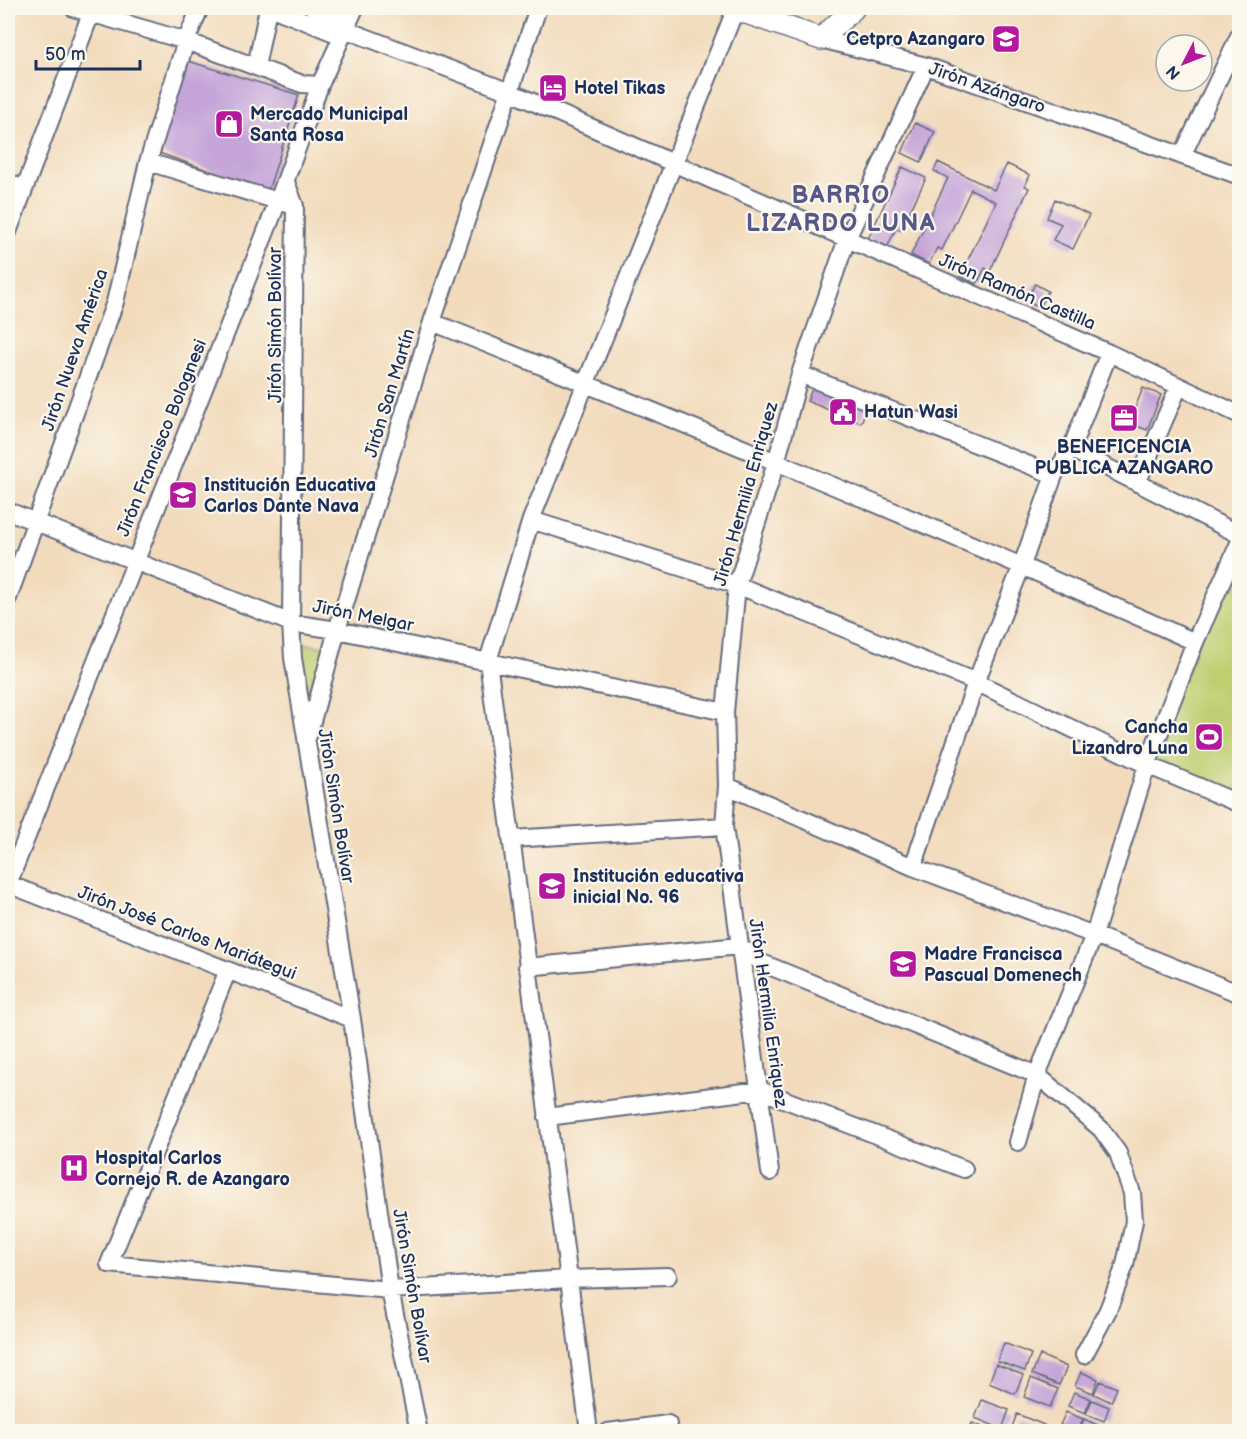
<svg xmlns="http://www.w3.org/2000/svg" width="1247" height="1439" font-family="'Balsamiq Sans',sans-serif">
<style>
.green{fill:#bfce70;stroke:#6d7e67;stroke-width:1.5}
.building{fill:#c5a5d9}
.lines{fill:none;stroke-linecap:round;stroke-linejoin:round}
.minor-casing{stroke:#666b7f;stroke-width:20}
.tertiary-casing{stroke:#666b7f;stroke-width:24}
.minor{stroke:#fff;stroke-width:16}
.tertiary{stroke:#fff;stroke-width:21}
.labels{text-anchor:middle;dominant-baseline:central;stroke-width:4.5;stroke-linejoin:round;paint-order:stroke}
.poi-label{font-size:18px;font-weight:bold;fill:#1b2f5e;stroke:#fbf7ec;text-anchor:start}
.street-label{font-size:18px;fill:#1b2f5e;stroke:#fbf7ec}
.district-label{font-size:24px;font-weight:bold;letter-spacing:1.5px;fill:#565889;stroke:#fbf7ec}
</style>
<rect width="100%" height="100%" fill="#fbf7ec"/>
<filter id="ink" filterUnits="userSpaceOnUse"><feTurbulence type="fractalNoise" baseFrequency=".0167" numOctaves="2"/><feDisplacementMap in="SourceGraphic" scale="12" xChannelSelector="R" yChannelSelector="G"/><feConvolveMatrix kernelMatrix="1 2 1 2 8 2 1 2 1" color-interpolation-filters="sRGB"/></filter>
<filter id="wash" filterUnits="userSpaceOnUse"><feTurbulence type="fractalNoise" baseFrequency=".008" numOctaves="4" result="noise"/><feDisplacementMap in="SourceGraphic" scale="24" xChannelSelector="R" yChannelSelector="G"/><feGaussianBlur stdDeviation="1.35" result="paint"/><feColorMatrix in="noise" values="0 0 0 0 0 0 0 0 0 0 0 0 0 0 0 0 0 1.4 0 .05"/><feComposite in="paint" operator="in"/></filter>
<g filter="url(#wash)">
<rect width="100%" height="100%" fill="#f2dbbc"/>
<path class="green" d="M1239,541L1240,780L1233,796L1147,765Z
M296,642L334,649L307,732Z"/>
<g id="blocks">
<path class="building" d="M188,61L299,95L268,191L159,153Z
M915,123L935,132L921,162L902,153Z
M938,162L994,190L1007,164L1030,175L1025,186L1029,188L990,271L985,268L977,284L960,276L996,202L971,189L942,250L937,248L929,264L911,255L948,178L934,171Z
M902,167L926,178L901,230L896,228L887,248L868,239Z
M1055,199L1089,215L1073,249L1053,240L1061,224L1047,218Z
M1035,284L1048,291L1040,308L1026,301Z
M814,384L868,405L861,423L807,401Z
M1143,388L1161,395L1147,430L1129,423Z
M1004,1343L1031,1354L1025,1371L997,1361Z
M1040,1355L1067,1367L1059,1385L1032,1374Z
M996,1364L1023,1375L1015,1394L989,1383Z
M1081,1372L1098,1379L1093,1393L1075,1386Z
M1031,1378L1058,1389L1050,1407L1024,1397Z
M1100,1381L1117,1388L1111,1402L1094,1394Z
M1074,1392L1091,1399L1085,1413L1068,1406Z
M982,1400L1009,1410L1002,1429L975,1418Z
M1092,1400L1109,1407L1104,1421L1086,1414Z
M1066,1412L1083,1419L1078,1432L1060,1425Z
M1017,1414L1044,1425L1041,1432H1010Z
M1084,1419L1102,1427L1099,1432H1079Z
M972,1423L994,1431V1432H969Z"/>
</g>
</g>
<g filter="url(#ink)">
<use href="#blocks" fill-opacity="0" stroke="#666b7f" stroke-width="1.5"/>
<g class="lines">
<g class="minor-casing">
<path id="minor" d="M73,8L186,41L302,84L320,85
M272,8L342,36
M313,8L349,22
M344,29L510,92L1109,353L1240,415
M821,39L926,66L1240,176
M256,67L268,8
M1182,156L1240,34
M148,162L288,204
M8,182L24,190
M286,182L295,206L291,623L293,658L352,1019L390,1290L419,1432
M8,232L93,8
M432,322C688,424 943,530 1195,642
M800,374L1054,475
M1071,449L1240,535
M1137,483L1179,386
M8,511L291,623L337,630L725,712
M531,520L737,585L976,682L1147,765L1240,804
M8,598L115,302L148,162L186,41L200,8
M308,736L337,630L432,322L538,8
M727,786L913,867L1094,935L1240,994
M511,839L724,826
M913,867L976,682L1022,565L1054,475L1071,449L1109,353
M527,967L739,946L762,963L1037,1075L1101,1129L1118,1153L1132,1193L1134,1221L1125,1265L1108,1310L1084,1355
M228,970L109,1264L390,1290L568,1279L668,1276
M352,1019L8,884L278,201L320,85L355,8
M547,1117L760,1090L964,1169
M1018,1142L1037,1075L1094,935L1147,765L1195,642L1240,541
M770,1172L724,826L727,786L725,712L737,585L776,463L800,374L847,239L926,66
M589,1432L488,661L531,520L736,8
M608,1432L668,1424"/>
</g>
<g class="tertiary-casing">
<path id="tertiary" d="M732,8L821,39L854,8"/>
</g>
<use href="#minor" class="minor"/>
<use href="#tertiary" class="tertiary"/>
</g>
</g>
<defs>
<g id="university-square" transform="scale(1.5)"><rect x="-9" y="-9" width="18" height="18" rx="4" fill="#b5179e" stroke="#fbf7ec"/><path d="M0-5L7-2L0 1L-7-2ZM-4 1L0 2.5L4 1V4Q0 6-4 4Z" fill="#fff"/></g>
<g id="hotel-square" transform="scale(1.5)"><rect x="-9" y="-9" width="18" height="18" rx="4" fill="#b5179e" stroke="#fbf7ec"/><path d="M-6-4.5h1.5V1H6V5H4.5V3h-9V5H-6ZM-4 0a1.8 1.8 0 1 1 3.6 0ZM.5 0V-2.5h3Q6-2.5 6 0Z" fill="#fff"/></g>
<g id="shop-square" transform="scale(1.5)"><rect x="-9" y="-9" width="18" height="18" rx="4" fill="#b5179e" stroke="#fbf7ec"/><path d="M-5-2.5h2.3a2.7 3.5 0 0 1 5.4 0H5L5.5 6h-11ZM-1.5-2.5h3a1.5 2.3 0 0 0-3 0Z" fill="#fff"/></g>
<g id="civic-square" transform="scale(1.5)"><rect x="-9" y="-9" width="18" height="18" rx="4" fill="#b5179e" stroke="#fbf7ec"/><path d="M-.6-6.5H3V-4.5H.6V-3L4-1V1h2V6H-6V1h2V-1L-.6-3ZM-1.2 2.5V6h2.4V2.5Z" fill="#fff"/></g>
<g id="office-square" transform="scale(1.5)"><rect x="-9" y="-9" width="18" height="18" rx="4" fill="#b5179e" stroke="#fbf7ec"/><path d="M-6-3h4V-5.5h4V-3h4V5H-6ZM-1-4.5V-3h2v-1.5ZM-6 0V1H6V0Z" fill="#fff"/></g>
<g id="school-square" transform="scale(1.5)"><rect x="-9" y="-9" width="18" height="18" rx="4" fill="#b5179e" stroke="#fbf7ec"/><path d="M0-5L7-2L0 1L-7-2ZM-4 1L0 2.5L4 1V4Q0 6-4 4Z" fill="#fff"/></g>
<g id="stadium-square" transform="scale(1.5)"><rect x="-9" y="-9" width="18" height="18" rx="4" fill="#b5179e" stroke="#fbf7ec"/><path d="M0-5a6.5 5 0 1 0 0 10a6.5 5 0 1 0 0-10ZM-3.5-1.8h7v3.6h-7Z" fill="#fff"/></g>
<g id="hospital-square" transform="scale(1.5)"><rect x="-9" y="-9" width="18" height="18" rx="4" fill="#b5179e" stroke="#fbf7ec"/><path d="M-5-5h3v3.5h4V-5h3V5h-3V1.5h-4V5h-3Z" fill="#fff"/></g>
</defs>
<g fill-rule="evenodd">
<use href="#university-square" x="1006" y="39"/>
<use href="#hotel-square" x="553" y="88"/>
<use href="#shop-square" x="229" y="124"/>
<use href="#civic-square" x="843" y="412"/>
<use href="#office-square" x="1124" y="418"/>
<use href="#school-square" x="183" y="495"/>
<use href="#stadium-square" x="1209" y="737"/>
<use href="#school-square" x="552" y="886"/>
<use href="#school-square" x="903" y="964"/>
<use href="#hospital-square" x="74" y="1168"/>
</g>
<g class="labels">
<g class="poi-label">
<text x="985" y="39" text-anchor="end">Cetpro Azangaro</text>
<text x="574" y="88">Hotel Tikas</text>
<text x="250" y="114">Mercado Municipal<tspan x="250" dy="21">Santa Rosa</tspan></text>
<text x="864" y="412">Hatun Wasi</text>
<text x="1124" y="447" text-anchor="middle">BENEFICENCIA<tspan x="1124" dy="21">PUBLICA AZANGARO</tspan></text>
<text x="204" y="485">Institución Educativa<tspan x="204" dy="21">Carlos Dante Nava</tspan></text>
<text x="1188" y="727" text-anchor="end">Cancha<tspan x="1188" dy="21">Lizandro Luna</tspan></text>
<text x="573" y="876">Institución educativa<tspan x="573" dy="21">inicial No. 96</tspan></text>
<text x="924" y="954">Madre Francisca<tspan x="924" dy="21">Pascual Domenech</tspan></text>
<text x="95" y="1158">Hospital Carlos<tspan x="95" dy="21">Cornejo R. de Azangaro</tspan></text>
</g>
<g class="street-label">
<text transform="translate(987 88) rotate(19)">Jirón Azángaro</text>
<text transform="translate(1017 292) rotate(23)">Jirón Ramón Castilla</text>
<text transform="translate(275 325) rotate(-90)">Jirón Simón Bolívar</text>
<text transform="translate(75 350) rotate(-71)">Jirón Nueva América</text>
<text transform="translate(390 393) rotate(-73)">Jirón San Martín</text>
<text transform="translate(162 438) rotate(-68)">Jirón Francisco Bolognesi</text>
<text transform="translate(746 494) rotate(-74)">Jirón Hermilia Enriquez</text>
<text transform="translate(363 616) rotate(11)">Jirón Melgar</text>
<text transform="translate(336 806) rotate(81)">Jirón Simón Bolívar</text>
<text transform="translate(187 933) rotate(21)">Jirón José Carlos Mariátegui</text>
<text transform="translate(768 1013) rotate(82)">Jirón Hermilia Enriquez</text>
<text transform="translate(412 1286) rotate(80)">Jirón Simón Bolívar</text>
</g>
<g class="district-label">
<text x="841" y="195">BARRIO<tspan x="841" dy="28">LIZARDO LUNA</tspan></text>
</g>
</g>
<rect width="1247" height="1439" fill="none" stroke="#fbf7ec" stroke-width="30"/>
<g transform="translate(1184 63) rotate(228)"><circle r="28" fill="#fbf7ec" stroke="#a1a7b3" stroke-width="1.5"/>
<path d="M0-4.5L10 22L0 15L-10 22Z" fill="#b5179e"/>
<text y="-9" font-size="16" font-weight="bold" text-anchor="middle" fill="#1b2f5e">N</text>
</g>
<path d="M36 60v9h104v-9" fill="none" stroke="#1b2f5e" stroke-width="3"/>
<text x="45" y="60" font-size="18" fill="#1b2f5e" stroke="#fbf7ec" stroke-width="4.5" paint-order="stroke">50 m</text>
</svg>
